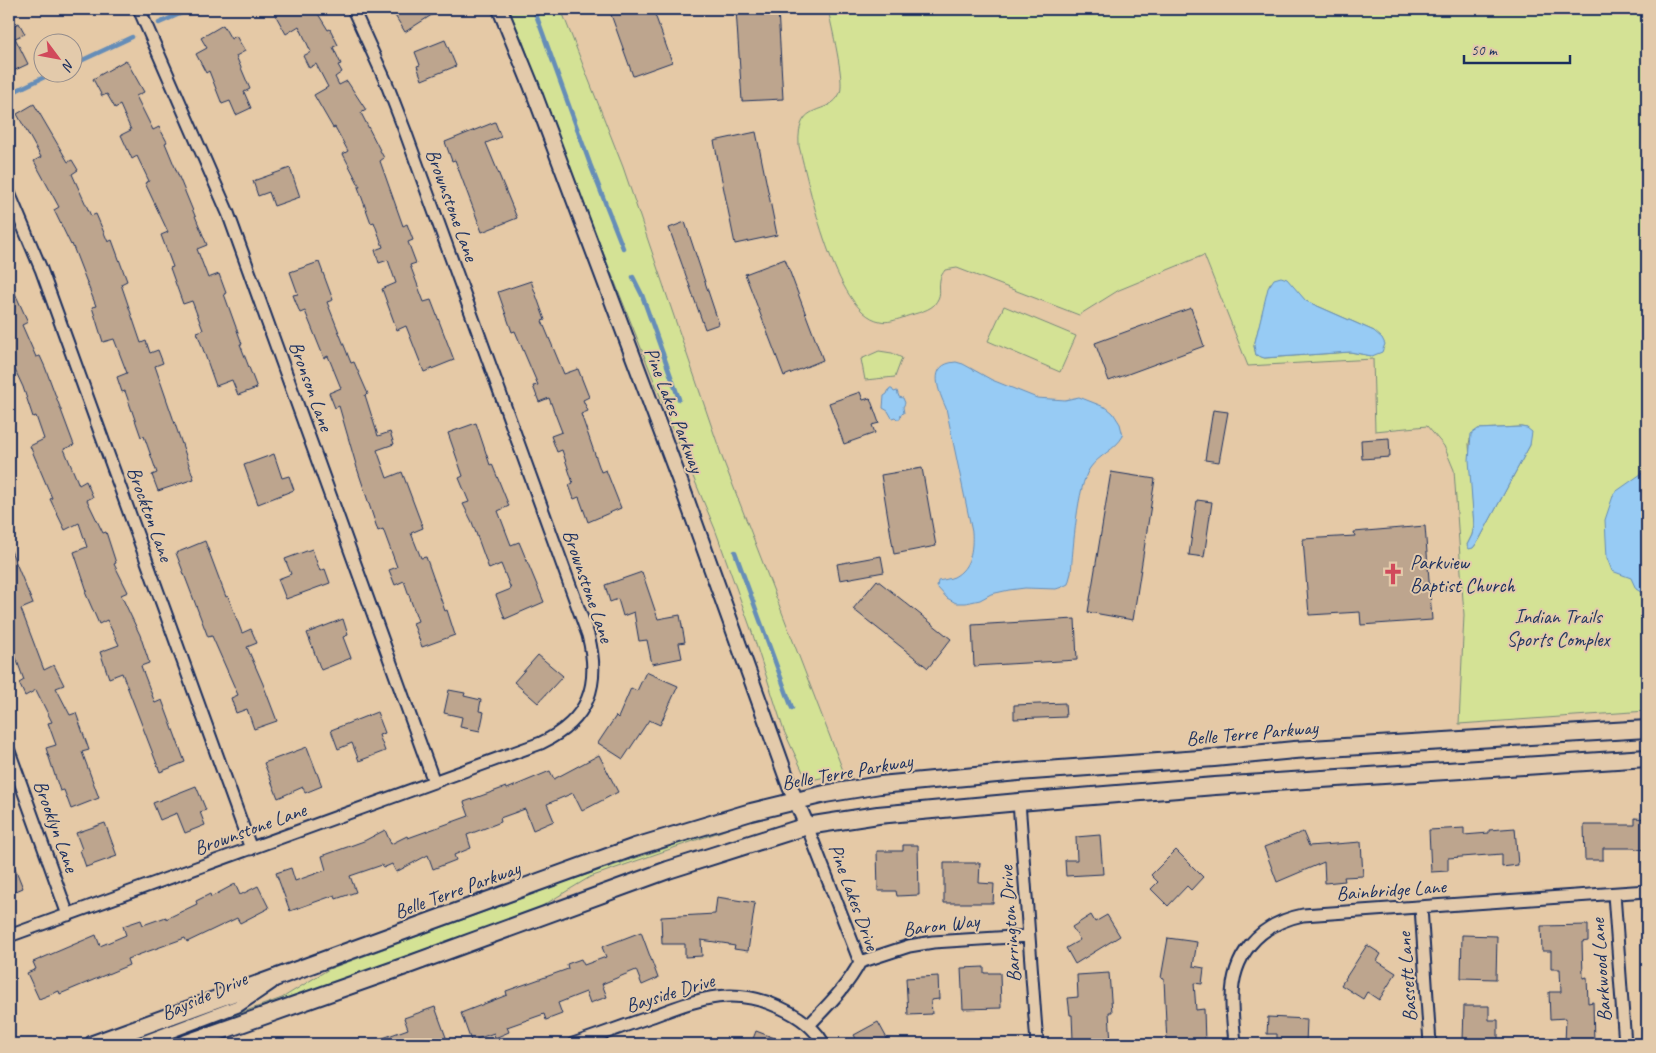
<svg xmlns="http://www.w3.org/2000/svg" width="1656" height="1053" font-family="Caveat,sans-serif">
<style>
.green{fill:#d4e295;stroke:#78887a;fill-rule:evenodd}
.water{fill:#97cbf4;stroke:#658db8}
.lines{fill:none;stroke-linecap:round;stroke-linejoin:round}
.stream{stroke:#658db8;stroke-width:4.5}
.building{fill:#bda58e;stroke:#1b2f5e}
.minor-casing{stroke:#1b2f5e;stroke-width:15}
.tertiary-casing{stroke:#1b2f5e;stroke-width:18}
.secondary-casing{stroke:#1b2f5e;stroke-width:20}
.minor{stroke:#e3caab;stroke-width:11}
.tertiary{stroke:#e3caab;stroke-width:14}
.secondary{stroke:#e3caab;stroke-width:16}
.labels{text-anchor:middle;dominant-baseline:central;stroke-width:4;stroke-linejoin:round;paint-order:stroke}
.street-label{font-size:20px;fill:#1b2f5e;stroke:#e3caab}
.poi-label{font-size:20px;fill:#1b2f5e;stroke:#e3caab;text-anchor:start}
.park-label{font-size:20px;fill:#243861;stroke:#e3caab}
</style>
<rect width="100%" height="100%" fill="#e5c9a6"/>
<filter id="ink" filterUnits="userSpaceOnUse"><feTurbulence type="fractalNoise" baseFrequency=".02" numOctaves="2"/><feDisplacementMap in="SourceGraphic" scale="10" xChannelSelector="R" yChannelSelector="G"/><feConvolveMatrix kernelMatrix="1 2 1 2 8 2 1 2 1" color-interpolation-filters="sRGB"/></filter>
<g filter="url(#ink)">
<path class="green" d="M509,9H561L623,167L722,457L844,773L816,779L809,777L803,772L784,731L752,632L715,529L676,436L564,154L523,42Z
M828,9H1647V711L1459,724L1464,615L1454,470L1444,446L1427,426L1375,431L1373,359L1248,366L1204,255L1119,290L1079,315L957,268L945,270C943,273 940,277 940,280C938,291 943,294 934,305C927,312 911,314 902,318C895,320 888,323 880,321C835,313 809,185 799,146C796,98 829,118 840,93C845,80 831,25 828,9ZM1270,283L1293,288L1306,301L1374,331L1372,356L1350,352L1265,358L1256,355L1254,346ZM1521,427L1527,428L1530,445L1479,540L1473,548L1467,545L1472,535L1474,526L1469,444L1470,439L1478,429Z
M1004,306L1076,336L1060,372L988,341Z
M879,351L892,353L902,358L895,377L865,380L861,359Z
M728,827V829L590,877L539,908L163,1044H154L282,998L329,969L565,882Z"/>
<path class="water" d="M1281,277L1287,279L1306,301L1374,331L1382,338L1385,344L1382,352L1372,356L1350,352L1264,358L1256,355L1254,346L1268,288L1274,279Z
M956,362L963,364L992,380L1037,398L1065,400L1079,397L1107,408L1113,413L1120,424L1123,436C1115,450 1099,455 1090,468C1077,486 1073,550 1071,573L1068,584L1062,587L1056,589L1025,588L1009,590L991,594L980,600L966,603H956L947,598L937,587L938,581C943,580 949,579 954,577C971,568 973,549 972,532L946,408C939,392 926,364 956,362Z
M889,389H892L894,392L897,391L899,397L903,398L905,403L903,407L904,413L901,414L900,419H897L895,417L892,418L888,411L883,408L884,396L887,394Z
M1521,427L1527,428L1532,432L1530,445L1479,540L1473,548L1469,549L1467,545L1472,535L1474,526L1469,460L1471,434L1478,429Z
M1647,472V596L1636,589L1631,578L1612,571L1607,558L1605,520L1614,493L1641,474Z"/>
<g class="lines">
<path class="stream" d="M534,9L590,164L623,248
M159,23L191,9
M72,65L132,37
M9,94L55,72
M633,277L642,295L679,399
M735,552L792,708"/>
</g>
<path class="building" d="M272,9H315L328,30L330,29L338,45L333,47L341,64L338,65L342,72L335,77L339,85L347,81L366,110L361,113L384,158L380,161L403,226L407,224L413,240L408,242L416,263L410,265L424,302L431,300L454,360L424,372L406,326L397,330L382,289L396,283L388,260L379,263L375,250L383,247L374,222L371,223L358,187H360L343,154L348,151L335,127L333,128L314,95L328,87L316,64L309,68L303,56L311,52L299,26L286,34Z
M391,9H441L405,32Z
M609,9H653L672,62L633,76Z
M736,9H778L783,99L742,101Z
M19,23L25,34L15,38L28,64L9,73V24L10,27Z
M223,25L231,39L236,36L245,51L236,56L250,89L244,92L251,108L236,115L230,101L222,104L209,71L206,73L196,54L207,48L201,38Z
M445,40L456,66L422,80L417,66L420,65L415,52Z
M126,60L144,92L136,96L153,130L159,127L167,142L165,143L207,245L197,249L208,278L219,274L226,293L224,294L242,344H240L257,388L238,395L232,380L216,386L197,332L203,330L192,301L183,304L170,268L173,267L161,235L168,232L145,183L149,181L137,156L132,159L121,135L131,130L120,105L115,108L107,94L102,96L93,79Z
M34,104L68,162L72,160L78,170L72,174L91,216L96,214L108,242L112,240L127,281L121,284L141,343L146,341L150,353L158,350L163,363L155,366L194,479L158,491L152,475L157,473L144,436L141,437L125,391L122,392L117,377L127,373L114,339L103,342L92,307L96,306L72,244L71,245L54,210L59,207L34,161L41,157L17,114Z
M495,122L501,137L486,143L517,218L482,232L455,160L452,161L445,142Z
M756,132L777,235L735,244L714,141Z
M290,168L300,197L274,206L269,192L258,196L253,181Z
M685,222L719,324L705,329L669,228Z
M785,259L823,360L784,376L745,274Z
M319,262L333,300L327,302L351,363L354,362L368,394L365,395L378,436L390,432L394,444L377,450L387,478L402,472L423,528L411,533L421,558L426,557L445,611L447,610L455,635L422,647L413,623L418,621L404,581L395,585L389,570L397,567L383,529L378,531L357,468L339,406L335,408L329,393L341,388L328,356L324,358L305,311L300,313L293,295L298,294L290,272Z
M9,280L28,322L22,325L36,357L40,356L45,367L74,445L64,449L79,485L86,481L93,497L87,500L103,533L106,532L116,563L114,564L128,592L121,595L140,635L148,659L149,663L141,666L155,703L162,700L185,762L160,772L122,673L109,678L100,652L119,645L107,620L99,624L85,592L87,591L74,552L87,547L79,523L65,530L50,499L52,498L30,446L44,439L36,416L33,417L23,387L9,357Z
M531,281L545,320L542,321L564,374L578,369L589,397L583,400L588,411L581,414L601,472L606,470L621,508L588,522L579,497L574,499L569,485L573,483L562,450L557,452L551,436L562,432L549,398L539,402L533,386L538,385L515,331L512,332L498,292Z
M1191,308L1204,346L1109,381L1095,343Z
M860,392L863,400L870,398L879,423L872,425L875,433L844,444L829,403Z
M1213,410L1228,412L1219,462L1205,460Z
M476,423L490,465L492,464L509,506L498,511L511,545L519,542L544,602L505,619L496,595L511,589L501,564L489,569L472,522L463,504L469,502L459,478L463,476L448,433Z
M1389,438L1390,457L1362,459L1361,440Z
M274,454L282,478L289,476L294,490L258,504L244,465Z
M922,468L936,546L894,554L881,475Z
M1111,472L1155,479L1133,620L1088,612Z
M1197,500L1212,502L1204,557L1189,555Z
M1425,526L1432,620L1361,625L1360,612L1309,615L1303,539L1355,536L1354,532Z
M205,541L226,597L228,596L242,633L251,629L257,643L247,647L263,684L277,721L254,729L247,709L236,713L231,698L238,695L212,636L208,637L176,553Z
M9,546L33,604L21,609L44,670L54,665L64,685L56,688L70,715L76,713L89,750L82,752L99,798L71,809L64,790L60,791L46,748L56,745L48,723L52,722L36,690L25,696L19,683L24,680L9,639Z
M312,549L320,571L325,569L330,583L286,599L278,579L291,574L285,559Z
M881,556L884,572L840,580L837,564Z
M642,572L658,619L680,615L685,642L679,643L682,658L652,664L647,640L639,641L634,612L623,616L618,599L610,602L605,585Z
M877,580L951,639L928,668L853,609Z
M343,619L348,635L343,637L351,658L321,670L307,633Z
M1075,619L1077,660L974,666L972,625Z
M538,655L563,676L538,703L514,682Z
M646,672L678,686L660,725L649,720L623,759L598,743L616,716L618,718L631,688L637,691Z
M449,690L465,693L464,696L481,700L479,711L484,712L480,731L460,727L462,717L444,713Z
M1065,703L1066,717L1014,719V705Z
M377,712L385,733L379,735L385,751L359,761L352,743L338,749L331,730Z
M307,747L322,786L305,793L303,787L278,798L264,763Z
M599,755L618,792L582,811L573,793L547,804L554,821L533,830L525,809L500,818L501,822L467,835L471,848L454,855L456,860L433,869L428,855L396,872L392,864L383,868L382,865L350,876L356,892L336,899L335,895L290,911L276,873L291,868L295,881L326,870L322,856L364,841L385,830L391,844L407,836L408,838L469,816L464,802L506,787L507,789L550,771L554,779Z
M196,786L206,810L200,812L205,825L185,833L177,813L160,820L153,803Z
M1635,818L1647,819V850L1635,849V848H1603V860H1585L1584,825H1635Z
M105,823L117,856L86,867L80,850L82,849L76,833Z
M1464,828V835L1489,833V830L1515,828L1518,865L1502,867V854L1448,858V871L1431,872L1429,830Z
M1303,832L1309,846L1361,842L1363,876L1344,877L1345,881L1325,883L1324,862L1277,882L1264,847Z
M1100,835L1103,874L1066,876L1065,860H1077L1076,837Z
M903,845H918L919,895L897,896L896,891H878L877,851H903Z
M1176,850L1203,877L1191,890L1187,886L1168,906L1151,889L1158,882L1151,875Z
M9,853L23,888L9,894Z
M944,863H980L979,883L994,884L993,903H944Z
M235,884L240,895L258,886L269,908L240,923L237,918L187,942L185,938L127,959L129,965L60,994L59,991L39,999L27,973L36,969L33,962L96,935L100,946L126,935L123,926L141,920L143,925L166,917V919L197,904L196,901L210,894L211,897Z
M717,897L755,903L748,951L734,949L735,946L729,945V944L701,940L702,956L685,957V944H662L661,917L715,914Z
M1091,915L1095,922L1107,915L1120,936L1075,964L1066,948L1080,940L1072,927Z
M1588,925V941L1582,942L1583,978L1587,977L1588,1003L1593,1002L1594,1044H1565L1566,1018L1550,1019L1549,992H1561L1560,969H1551V951H1542L1541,926Z
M641,932L658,978L642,985L636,970L602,984L607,997L590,1003L586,992L558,1003L562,1014L546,1020L544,1014L507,1027L509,1032L495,1038L494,1033L471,1041L461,1013L507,995L506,991L568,969L567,964L581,959L584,965L606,957L602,947Z
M1462,935L1497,936L1496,979L1461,978Z
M1168,938L1197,942L1193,966L1204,968L1202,984L1194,983L1196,1010L1204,1009L1205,1044H1167L1164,979L1161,978Z
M1367,945L1381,954L1377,961L1396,973L1379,1000L1367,992L1363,999L1341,985Z
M984,967V973H1000L1001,1008L963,1009L961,968Z
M1109,973L1112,1012H1109L1111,1044H1081V1040H1073L1072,1015H1070L1068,998L1078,997L1077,975Z
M938,976L939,999L931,1000L932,1014L908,1015L906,978Z
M1464,1006H1489V1020H1498V1041H1463Z
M435,1007L447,1040L435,1044H369V1043L408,1029L404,1018Z
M1268,1017L1307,1019L1306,1044H1277V1034H1267Z
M878,1022L890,1044H859L854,1035Z
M756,1031L788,1043V1044H751Z"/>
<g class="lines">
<g class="minor-casing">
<path id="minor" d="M139,9L228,213L434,782
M9,193L41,269L251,849
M9,751L68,915
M1019,802L1037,1044
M807,826L860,962C847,987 828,1005 809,1025
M1614,894L1625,1044
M1421,907L1430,1044
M9,936L541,743C589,720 601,685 588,635L405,131L386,82L353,9
M860,962L909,946L933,942L1029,936
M138,1044L238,1006L272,983
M573,1044C600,1035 626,1025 653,1016C699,999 733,985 781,1008C799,1016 814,1027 824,1044
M1235,1044C1234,1030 1232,1016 1232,1002C1231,956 1258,924 1303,915L1647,891"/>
</g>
<g class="tertiary-casing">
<path id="tertiary" d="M500,9L531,85L681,484L790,787L807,826"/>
</g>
<g class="secondary-casing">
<path id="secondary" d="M93,1044L635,847L751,812L825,794L880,785L1018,772L1214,758L1294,750L1647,729
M184,1044L411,964L668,870L807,826L878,815L1019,802L1215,786L1647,758"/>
</g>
<use href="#minor" class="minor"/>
<use href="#tertiary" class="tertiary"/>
<use href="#secondary" class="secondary"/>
</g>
</g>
<defs>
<g id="church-bare" transform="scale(1.725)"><path d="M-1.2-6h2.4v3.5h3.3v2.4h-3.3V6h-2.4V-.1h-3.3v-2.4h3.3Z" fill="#d1495b" stroke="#e3caab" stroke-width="2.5" paint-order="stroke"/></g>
</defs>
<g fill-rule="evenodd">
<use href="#church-bare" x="1393" y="574"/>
</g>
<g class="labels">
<g class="street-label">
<text transform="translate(452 205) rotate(70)">Brownstone Lane</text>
<text transform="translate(311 386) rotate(70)">Bronson Lane</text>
<text transform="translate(674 410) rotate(69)">Pine Lakes Parkway</text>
<text transform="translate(150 514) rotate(70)">Brockton Lane</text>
<text transform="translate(588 586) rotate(71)">Brownstone Lane</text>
<text transform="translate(1252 733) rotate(-5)">Belle Terre Parkway</text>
<text transform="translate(847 772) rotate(-10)">Belle Terre Parkway</text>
<text transform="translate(56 826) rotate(70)">Brooklyn Lane</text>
<text transform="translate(250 829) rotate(-20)">Brownstone Lane</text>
<text transform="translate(457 890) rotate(-20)">Belle Terre Parkway</text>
<text transform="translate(1391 890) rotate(-4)">Bainbridge Lane</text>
<text transform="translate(854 897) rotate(70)">Pine Lakes Drive</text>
<text transform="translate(1010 924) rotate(-94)">Barrington Drive</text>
<text transform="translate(941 925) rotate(-7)">Baron Way</text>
<text transform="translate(1601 970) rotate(-94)">Barkwood Lane</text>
<text transform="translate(1407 977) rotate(-94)">Bassett Lane</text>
<text transform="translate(670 993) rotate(-17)">Bayside Drive</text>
<text transform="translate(204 996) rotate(-24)">Bayside Drive</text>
</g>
<g class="poi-label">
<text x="1410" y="562">Parkview<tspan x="1410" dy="23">Baptist Church</tspan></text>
</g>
<g class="park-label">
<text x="1558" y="616">Indian Trails<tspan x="1558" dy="23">Sports Complex</tspan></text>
</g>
</g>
<rect width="1656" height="1053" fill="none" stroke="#e3caab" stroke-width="30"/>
<rect x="15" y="15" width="1626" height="1023" fill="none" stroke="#1b2f5e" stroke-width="2" filter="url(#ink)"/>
<g transform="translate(58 58) rotate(122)"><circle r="24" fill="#e3caab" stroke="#938c8c"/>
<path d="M0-4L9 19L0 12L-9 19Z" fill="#d1495b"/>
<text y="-8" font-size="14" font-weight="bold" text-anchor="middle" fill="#1b2f5e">N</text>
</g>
<path d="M1464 55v8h106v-8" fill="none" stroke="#1b2f5e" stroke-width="2.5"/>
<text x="1471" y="55" font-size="15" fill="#1b2f5e" stroke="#e3caab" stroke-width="4" paint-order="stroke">50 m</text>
</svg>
